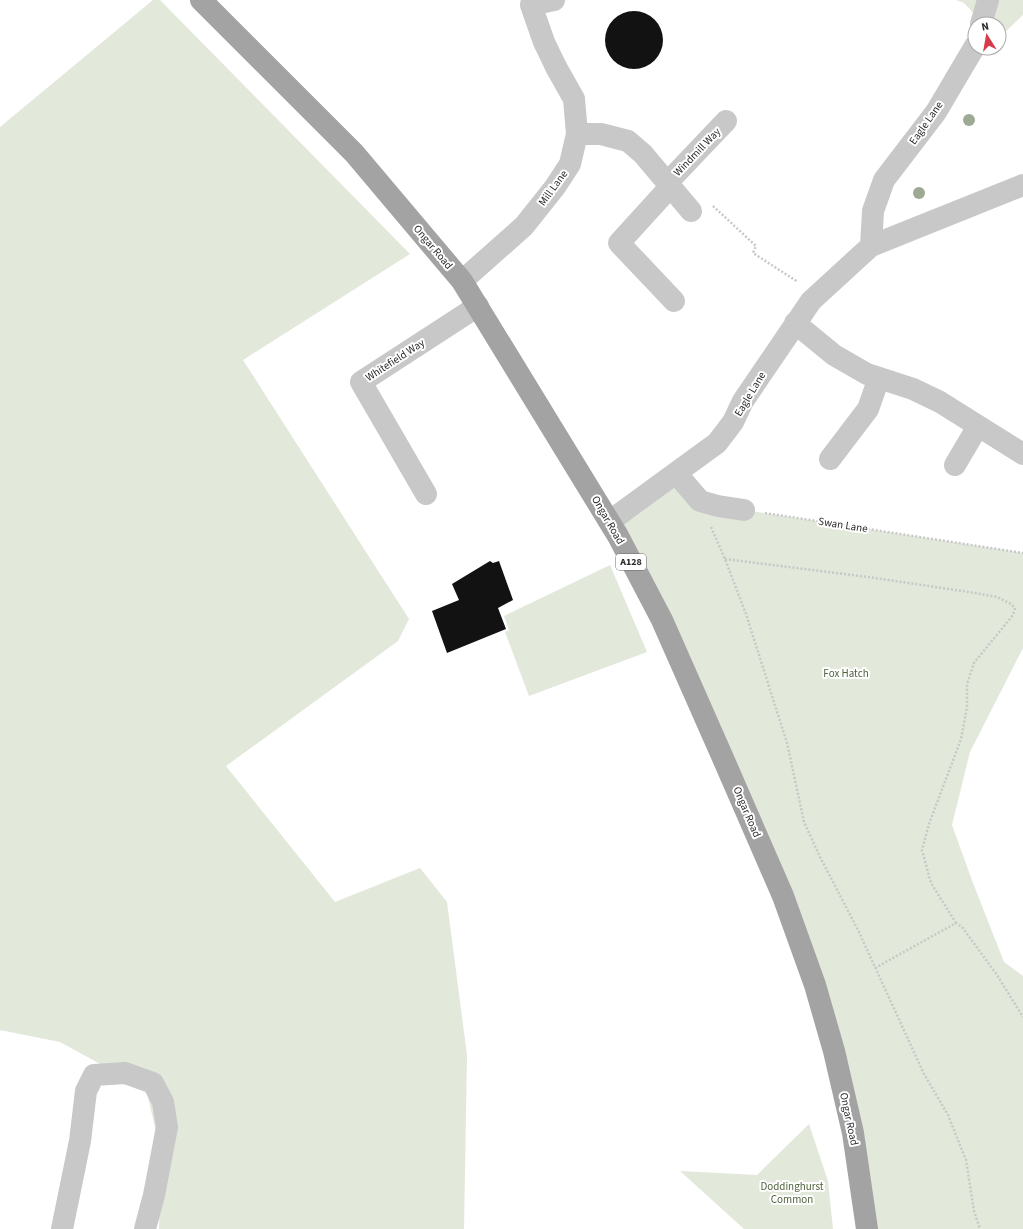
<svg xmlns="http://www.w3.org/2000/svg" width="1023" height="1229" font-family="'Source Sans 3',sans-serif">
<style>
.green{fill:#e2e8da}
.building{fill:#121212}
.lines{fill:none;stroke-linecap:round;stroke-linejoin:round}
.path{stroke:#c8c8c8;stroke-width:2.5;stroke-dasharray:2 2;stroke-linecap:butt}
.minor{stroke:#c8c8c8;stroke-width:22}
.major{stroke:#a3a3a3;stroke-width:22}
.tree{fill:#9ea994}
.labels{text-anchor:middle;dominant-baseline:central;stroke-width:4;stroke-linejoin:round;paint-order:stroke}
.shield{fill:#fff;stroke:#6b6b6b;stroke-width:1}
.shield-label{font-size:10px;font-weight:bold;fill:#2b2b2b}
.street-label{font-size:11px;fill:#2b2b2b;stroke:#fff}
.park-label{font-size:11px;fill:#4f623d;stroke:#fff}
</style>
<rect width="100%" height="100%" fill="#fff"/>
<path class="green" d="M153,0H160L410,254L243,360L409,619L398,641L226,766L335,902L420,868L447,902L467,1055L464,1229H159L161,1153L146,1089L60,1042L0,1030V127Z
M956,0H1023V15L999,38V24H977L978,18L964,3Z
M676,473L718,506L1023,553V648L970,752L952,825L973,883L1004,962L1023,976V1229H867L815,985L618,536L625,510Z
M610,565L647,652L529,696L505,632L509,630L504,616Z
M809,1124L828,1181L833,1229H744L680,1171L757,1175Z"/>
<path class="building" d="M605 40a29 29 0 1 1 58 0a29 29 0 1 1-58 0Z
M490,561L493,563L499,561L513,600L498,608L506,629L447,653L432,611L459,600L452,584Z"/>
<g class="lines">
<path class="path" d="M713,206L756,246L753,253L798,282
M765,513L1023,553
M711,527L725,559L746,614L787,743L804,822L820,857L858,930L924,1074L948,1115L966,1160L974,1211L980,1229
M725,559L868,577L969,592L997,597L1011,604L1015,608L1013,615L974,663L967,684V707L961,739L929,824L922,850L931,883L956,923
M875,968L956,923L962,927L997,975L1023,1017"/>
<path class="minor" d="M531,5L554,0
M981,24L988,0
M577,134H601L628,141L643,154L691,211
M667,183L726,121
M670,187L619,243L674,301
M871,246L873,211L884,180L936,112L975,46
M462,281L524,226L555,187L570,164L577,134L574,99L556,67L544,42L531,5L532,0
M795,323L834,355L867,374L913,389L940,402L1023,454
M830,459L868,409L879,378
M955,465L978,426
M676,473L700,501L718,506L744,510
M426,494L361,382L478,306
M610,521L717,443L733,422L743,401L811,301L871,246L1023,185
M62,1229L80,1141L86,1091L94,1075L125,1073L153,1083L163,1102L167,1127L154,1195L145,1229"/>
<path class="major" d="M201,0L354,153L462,281L618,536L662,620L726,765L783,896L815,985L834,1051L853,1133L867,1229"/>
</g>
<g class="tree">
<circle cx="969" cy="120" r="6"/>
<circle cx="919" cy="193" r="6"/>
</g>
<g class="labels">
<rect class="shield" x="616" y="554" width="30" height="16" rx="3"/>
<g class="shield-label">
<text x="631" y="562">A128</text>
</g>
<g class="street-label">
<text transform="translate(926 123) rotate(-55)">Eagle Lane</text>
<text transform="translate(697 152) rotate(-46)">Windmill Way</text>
<text transform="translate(553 188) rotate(-54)">Mill Lane</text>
<text transform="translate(433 247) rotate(50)">Ongar Road</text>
<text transform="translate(395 360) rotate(-33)">Whitefield Way</text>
<text transform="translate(750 394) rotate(-59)">Eagle Lane</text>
<text transform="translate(608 520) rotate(60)">Ongar Road</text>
<text transform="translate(843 525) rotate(9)">Swan Lane</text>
<text transform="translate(747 812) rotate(67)">Ongar Road</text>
<text transform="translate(849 1119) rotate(78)">Ongar Road</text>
</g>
<g class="park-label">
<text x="846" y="673">Fox Hatch</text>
<text x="792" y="1186">Doddinghurst<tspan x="792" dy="13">Common</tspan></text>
</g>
</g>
<g transform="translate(987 36) rotate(349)"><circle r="19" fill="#ffffff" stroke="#aaaaaa"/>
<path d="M0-3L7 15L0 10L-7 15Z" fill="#d53b48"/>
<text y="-6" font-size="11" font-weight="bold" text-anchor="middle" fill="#2b2b2b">N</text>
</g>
</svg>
